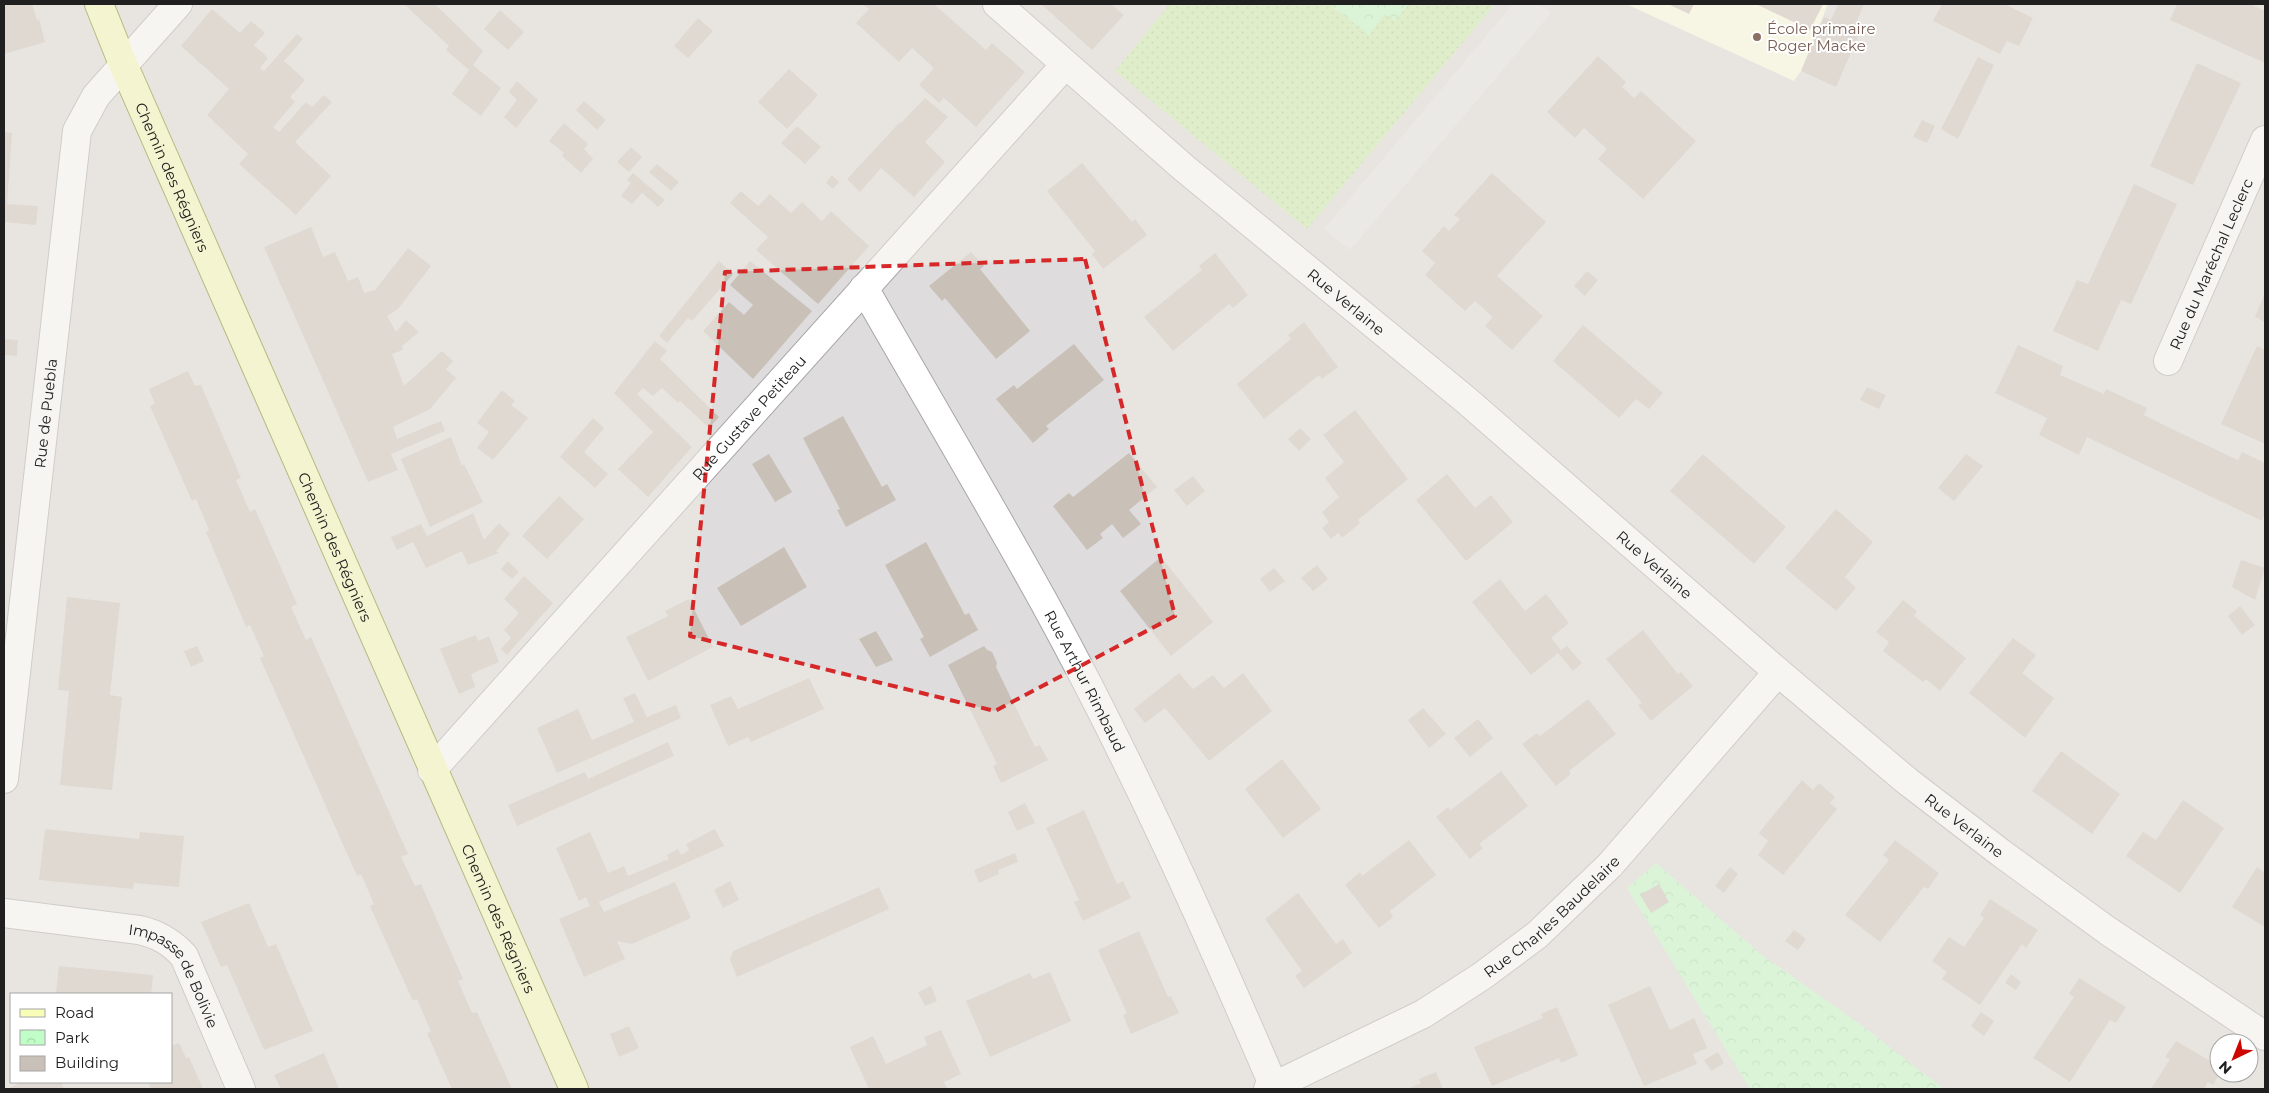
<svg xmlns="http://www.w3.org/2000/svg" width="2269" height="1093" font-family="Montserrat,sans-serif">
<style>
.residential{fill:#dedcdc;fill-rule:evenodd}
.education{fill:#feffe0}
.grass{fill:url(#grass-dots)}
.park{fill:url(#park-crowns)}
.parking{fill:#e4e4e4}
.building{fill:#c9c0b8}
.lines{fill:none;stroke-linecap:round;stroke-linejoin:round}
.street-casing{stroke:#a7a7a7;stroke-width:30}
.secondary-casing{stroke:#6c7d00;stroke-width:30}
.street{stroke:#fff;stroke-width:28}
.secondary{stroke:#f8fdb7;stroke-width:28}
.marked{fill:none;stroke:#d62828;stroke-width:4;stroke-dasharray:10 6;stroke-linejoin:round}
.education-dot{fill:#8d6e63;stroke:#fff;stroke-width:2}
.labels{text-anchor:middle;dominant-baseline:central;stroke-width:4;stroke-linejoin:round;paint-order:stroke}
.education-label{font-size:15px;fill:#785e54;stroke:#fff;text-anchor:start}
.street-label{font-size:15px;fill:#202020;stroke:#fff}
</style>
<defs>
<pattern id="grass-dots" width="8" height="8" patternUnits="userSpaceOnUse" patternTransform="scale(1.25)"><rect width="8" height="8" fill="#c9eea9"/><path d="M2 2h.1M6 6h.1" fill="none" stroke="#accc91" stroke-width="1.8" stroke-linecap="round"/></pattern>
<pattern id="park-crowns" width="20" height="18" patternUnits="userSpaceOnUse" patternTransform="scale(1.25)"><rect width="20" height="18" fill="#c0fdc7"/><path d="M2 6a3 3 0 1 1 6 0M12 15a3 3 0 1 1 6 0" fill="none" stroke="#a5d9ab"/></pattern>
</defs>
<rect width="100%" height="100%" fill="#f1ede5"/>
<path class="residential" d="M4,4H2265V1089H4ZM11,994H171V1082H11ZM2219,1043H2249V1073H2219Z"/>
<path class="education" d="M1626,4H1828L1801,71L1794,81Z"/>
<path class="grass" d="M1170,4H1495L1307,229L1115,71Z"/>
<path class="park" d="M1335,4H1408L1395,21L1385,14L1369,35L1333,7Z
M1656,863L1762,955L1861,1025L1944,1089H1750L1627,888Z"/>
<path class="parking" d="M1513,4H1539L1551,13L1350,250L1324,229Z"/>
<path class="building" d="M4,4H32L37,20L39,19L45,42L4,54Z
M404,4H435L483,51L473,65L501,88L481,116L452,94L469,70L446,50L449,46Z
M862,4H934L986,50L992,43L1025,72L976,127L944,98L939,103L919,85L934,68L912,48L899,62L856,23L869,9Z
M1041,4H1111L1124,15L1092,50Z
M1668,4H1694L1689,14Z
M1756,4H1823L1810,30Z
M1838,4H1864L1853,30L1860,32L1836,87L1801,71L1824,17L1831,20Z
M1942,4H2004L2033,18L2019,46L2007,41L2000,54L1933,21Z
M2177,4H2250L2265,11V63L2170,20Z
M212,9L240,33L251,21L265,33L254,45L268,58L260,68L264,71L297,34L303,39L284,61L305,80L290,97L295,102L273,127L279,132L306,102L312,107L324,95L332,102L295,142L331,176L296,215L239,164L248,154L207,115L229,89L181,46Z
M500,10L524,32L508,50L484,29Z
M698,18L713,31L688,58L674,46Z
M1598,56L1626,82L1622,87L1634,98L1641,91L1696,141L1643,199L1598,159L1607,149L1584,128L1575,138L1547,112Z
M1978,57L1994,65L1958,139L1941,129Z
M2197,63L2241,83L2193,185L2150,166Z
M789,69L818,95L787,129L758,102Z
M517,81L538,100L516,128L504,117L517,100L509,92Z
M925,98L948,117L925,142L945,162L914,197L881,168L860,192L847,179L900,122L901,123Z
M584,101L606,120L597,130L576,110Z
M1922,120L1935,126L1927,143L1913,137Z
M564,123L588,144L584,149L593,159L581,173L562,156L564,153L549,141Z
M797,126L821,147L805,164L781,143Z
M4,132L12,133L7,204L38,206L36,225L4,222Z
M631,147L642,157L629,172L617,162Z
M1082,163L1132,222L1135,219L1147,235L1103,269L1092,254L1095,251L1047,191Z
M657,164L679,182L671,191L649,172Z
M633,173L665,200L658,207L642,193L632,204L621,196L631,183L627,180Z
M1492,173L1546,222L1497,276L1543,316L1512,350L1485,326L1493,317L1475,301L1465,311L1425,275L1435,263L1422,251L1444,226L1449,231L1460,219L1454,215Z
M832,175L839,182L833,189L826,183Z
M2134,184L2177,204L2131,304L2121,300L2098,351L2053,331L2077,280L2088,284Z
M741,191L758,206L770,194L791,213L802,202L822,221L831,211L869,246L818,304L756,250L768,237L730,203Z
M311,227L323,257L335,252L348,281L358,277L364,293L375,290L408,248L431,266L398,309L387,316L396,332L406,320L419,332L402,346L403,350L392,354L404,386L442,351L453,361L446,369L456,378L430,409L393,427L397,439L441,421L445,431L391,454L398,470L368,482L264,247Z
M971,252L984,266L980,269L1030,331L996,359L945,298L942,301L929,286Z
M1215,253L1248,295L1233,308L1229,304L1173,351L1144,317L1202,270L1199,266Z
M719,261L733,274L692,321L688,318L667,343L659,336Z
M750,261L812,311L753,379L703,331L729,302L744,315L753,305L730,285Z
M1587,271L1598,280L1585,296L1574,286Z
M2265,293V322L2255,317Z
M1304,322L1338,367L1322,379L1319,375L1264,419L1237,384L1291,339L1288,335Z
M1583,325L1663,393L1649,409L1636,399L1619,418L1553,361Z
M4,339L18,340L17,356L4,355Z
M655,341L667,351L660,359L719,417L709,428L680,401L678,403L662,388L653,396L643,388L637,394L692,447L648,497L618,469L653,432L614,393Z
M1074,344L1104,380L1046,426L1049,429L1033,443L996,399L1014,385L1017,389Z
M2018,345L2063,366L2060,375L2104,394L2106,389L2147,408L2144,415L2176,431L2238,460L2242,452L2265,463V513L2262,521L2087,437L2079,455L2039,435L2047,418L1995,393Z
M2257,346L2265,350V444L2221,424Z
M188,371L195,386L201,385L241,478L236,480L250,512L255,509L297,604L291,607L306,640L311,637L408,854L401,857L415,886L421,884L463,979L458,981L472,1013L477,1012L512,1089H452L438,1058L427,1033L431,1032L417,999L413,1001L382,933L370,906L374,904L361,874L357,876L260,658L264,656L250,625L246,627L206,532L209,530L196,499L192,501L150,406L155,404L149,389Z
M1867,387L1886,395L1879,409L1860,400Z
M502,390L515,401L511,405L528,418L493,460L477,448L489,432L477,423Z
M1355,410L1408,479L1358,520L1360,523L1342,538L1338,533L1331,539L1322,528L1329,522L1322,512L1339,497L1325,478L1344,462L1323,435Z
M843,416L882,487L887,484L896,500L846,527L837,510L840,509L803,438Z
M593,418L604,428L584,452L608,474L595,488L560,457Z
M1300,428L1311,439L1299,451L1288,439Z
M451,437L462,466L464,464L483,502L430,527L401,459Z
M1129,453L1157,487L1129,510L1141,524L1123,538L1112,524L1100,534L1103,538L1087,550L1053,506L1069,493L1073,497Z
M769,454L792,492L775,502L752,464Z
M1703,454L1786,527L1754,564L1670,491Z
M1966,454L1983,466L1954,501L1938,488Z
M1447,474L1475,508L1491,495L1513,522L1466,561L1416,500Z
M1193,476L1205,491L1187,506L1174,490Z
M559,496L584,519L547,559L522,536Z
M1836,509L1873,542L1845,577L1856,588L1836,611L1785,568Z
M473,513L484,540L499,523L510,534L496,551L499,553L468,565L462,551L426,568L413,542L397,550L391,537L421,524L427,536Z
M926,542L965,615L969,613L978,630L930,657L920,639L924,637L885,565Z
M784,547L807,587L741,626L717,588Z
M1161,557L1213,622L1171,656L1120,591Z
M2241,560L2265,568L2255,600L2232,587Z
M508,561L519,572L512,579L501,569Z
M1317,565L1328,579L1313,591L1301,578Z
M1274,568L1285,581L1270,592L1260,579Z
M524,576L553,603L507,655L501,649L511,638L504,630L519,613L504,599Z
M1500,579L1525,611L1546,594L1569,623L1551,638L1561,650L1567,646L1582,663L1573,671L1558,653L1531,675L1472,602Z
M67,597L120,603L110,695L122,697L112,790L60,785L69,691L58,690Z
M689,599L713,647L648,681L626,637L668,616L665,611Z
M1903,600L1917,611L1914,616L1966,658L1940,691L1926,679L1923,682L1883,651L1889,642L1876,632Z
M2240,606L2255,625L2242,635L2228,616Z
M1643,630L1678,674L1681,672L1693,686L1651,721L1638,705L1642,703L1606,659Z
M876,631L893,660L876,667L859,639Z
M476,635L478,641L489,636L499,662L471,674L475,687L459,694L440,649Z
M2013,638L2036,655L2022,673L2054,698L2025,738L1969,693Z
M197,646L204,661L191,667L184,651Z
M984,646L987,650L992,652L997,663L996,667L1035,747L1040,745L1048,760L1001,783L993,766L997,764L948,665Z
M1179,673L1193,689L1213,675L1224,688L1243,673L1272,711L1209,761L1165,708L1145,723L1134,709Z
M809,678L824,709L751,742L748,737L728,746L710,705L731,696L738,709Z
M635,693L647,717L676,705L681,718L557,773L537,728L578,709L592,740L634,722L623,698Z
M1588,699L1616,734L1569,771L1571,774L1556,786L1522,744L1537,733L1540,736Z
M1423,708L1446,734L1429,748L1408,720Z
M1478,719L1493,738L1470,757L1454,738Z
M668,742L674,756L517,826L508,805L585,772L588,779Z
M2061,751L2120,794L2092,834L2032,791Z
M1282,759L1321,809L1283,838L1245,789Z
M1501,771L1528,806L1479,844L1483,848L1470,859L1436,817L1448,807L1451,810Z
M1802,780L1813,790L1819,783L1835,797L1830,803L1837,809L1783,875L1758,855L1768,841L1759,833Z
M2183,800L2224,828L2180,893L2126,856L2143,832L2156,840Z
M1025,803L1035,823L1017,831L1008,812Z
M1084,810L1117,884L1123,881L1131,898L1083,921L1074,902L1079,900L1046,828Z
M45,829L139,839L140,832L184,836L179,887L134,883L133,889L39,880Z
M715,829L724,846L599,902L604,912L675,882L691,918L632,944L617,941L625,959L584,977L559,919L590,906L586,897L579,901L556,848L590,832L608,873L624,866L628,876L669,859L667,855L678,849L681,855L689,850L686,844Z
M1409,840L1436,875L1390,911L1393,917L1379,928L1345,885L1360,872L1362,876Z
M1895,840L1939,873L1928,889L1924,887L1880,942L1845,915L1889,860L1883,855Z
M1015,853L1018,862L998,870L999,874L979,883L974,870Z
M1730,867L1738,874L1724,893L1715,886Z
M2257,867L2265,873V927L2232,907Z
M730,881L739,900L723,908L714,890Z
M1659,884L1669,902L1651,913L1640,895Z
M879,887L889,909L737,977L730,960L733,951Z
M1298,893L1336,944L1343,939L1352,953L1304,988L1295,976L1302,971L1265,919Z
M1990,899L2038,930L2026,948L2022,944L1980,1005L1942,979L1947,972L1932,961L1949,937L1964,947L1984,918L1980,915Z
M249,903L268,947L276,944L313,1031L264,1050L227,965L221,967L201,922Z
M1794,930L1806,939L1798,950L1785,941Z
M1139,931L1168,997L1171,996L1179,1013L1131,1034L1123,1015L1127,1013L1098,950Z
M59,966L153,975L151,994H56Z
M1050,972L1071,1021L990,1057L966,1001L1030,973L1033,979Z
M2011,974L2021,982L2016,990L2005,983Z
M2079,978L2126,1007L2116,1023L2110,1020L2070,1082L2033,1058L2074,997L2069,994Z
M931,986L937,1001L925,1006L918,992Z
M1650,986L1670,1030L1694,1018L1707,1048L1693,1054L1697,1064L1644,1086L1608,1005Z
M1557,1007L1578,1055L1561,1063L1559,1058L1492,1086L1474,1047L1543,1018L1541,1014Z
M1981,1012L1994,1021L1984,1036L1971,1026Z
M629,1026L639,1048L619,1057L610,1034Z
M941,1030L961,1074L944,1082L947,1088L869,1089L850,1047L873,1036L886,1064L927,1045L924,1037Z
M2176,1041L2219,1066L2220,1073L2213,1085L2208,1082L2204,1089H2151L2170,1059L2165,1057Z
M179,1043L186,1058L189,1057L203,1089H151L148,1082H171V1046Z
M1718,1052L1724,1063L1711,1071L1704,1060Z
M324,1053L339,1089H281L274,1075Z
M1436,1072L1443,1089H1407L1421,1083L1419,1079Z
M21,1082H61L64,1089H8Z"/>
<g class="lines">
<g class="street-casing">
<g id="street">
<path id="s1" d="M997,4L1184,168L1466,400L1778,672L1907,781L2001,853L2108,931L2265,1036"/>
<path id="s2" d="M864,288C924,393 986,497 1044,602C1131,760 1204,924 1275,1089"/>
<path id="s3" d="M2168,361L2265,140"/>
<path id="s4" d="M432,770L1065,65"/>
<path id="s5" d="M4,779L77,131L96,96L178,4"/>
<path id="s6" d="M4,913L139,930C158,934 171,942 184,956L241,1089"/>
<path id="s7" d="M1268,1089L1423,1014L1482,976L1537,935L1610,865L1778,672"/>
</g>
</g>
<g class="secondary-casing">
<g id="secondary">
<path id="s8" d="M99,4L123,64L574,1089"/>
</g>
</g>
<use href="#street" class="street"/>
<use href="#secondary" class="secondary"/>
</g>
<path d="M0 0H2269V1093H0ZM1085,259L1175,616L995,711L690,636L725,272Z" fill="#f1ede5" fill-opacity=".55" fill-rule="evenodd"/>
<path class="marked" d="M1085,259L1175,616L995,711L690,636L725,272Z"/>
<circle class="education-dot" cx="1757" cy="37" r="5"/>
<g class="labels">
<g class="education-label">
<text x="1767" y="28">École primaire<tspan x="1767" dy="17">Roger Macke</tspan></text>
</g>
<g class="street-label">
<text stroke="none"><textPath href="#s8" startOffset="188">Chemin des Régniers</textPath></text>
<text stroke="none"><textPath href="#s3" startOffset="106">Rue du Maréchal Leclerc</textPath></text>
<text stroke="none"><textPath href="#s1" startOffset="459">Rue Verlaine</textPath></text>
<text stroke="none"><textPath href="#s5" startOffset="368">Rue de Puebla</textPath></text>
<text stroke="none"><textPath href="#s4" startOffset="474">Rue Gustave Petiteau</textPath></text>
<text stroke="none"><textPath href="#s8" startOffset="592">Chemin des Régniers</textPath></text>
<text stroke="none"><textPath href="#s1" startOffset="864">Rue Verlaine</textPath></text>
<text stroke="none"><textPath href="#s2" startOffset="451">Rue Arthur Rimbaud</textPath></text>
<text stroke="none"><textPath href="#s1" startOffset="1269">Rue Verlaine</textPath></text>
<text stroke="none"><textPath href="#s7" startOffset="334">Rue Charles Baudelaire</textPath></text>
<text stroke="none"><textPath href="#s8" startOffset="998">Chemin des Régniers</textPath></text>
<text stroke="none"><textPath href="#s6" startOffset="196">Impasse de Bolivie</textPath></text>
</g>
</g>
<rect width="2269" height="1093" fill="none" stroke="#202020" stroke-width="10"/>
<rect x="10" y="993" width="162" height="90" fill="#ffffff" stroke="#a6a6a6"/>
<rect x="20" y="1009" width="25" height="8" fill="#f8fdb7" stroke="#a6a6a6"/>
<text x="55" y="1018" font-size="15" fill="#202020">Road</text>
<rect x="20" y="1030" width="25" height="15" fill="url(#park-crowns)" stroke="#a6a6a6"/>
<text x="55" y="1043" font-size="15" fill="#202020">Park</text>
<rect x="20" y="1056" width="25" height="15" fill="#c9c0b8" stroke="#a6a6a6"/>
<text x="55" y="1068" font-size="15" fill="#202020">Building</text>
<g transform="translate(2234 1058) rotate(223)"><circle r="24" fill="#ffffff" stroke="#a6a6a6"/>
<path d="M0-4L9 19L0 12L-9 19Z" fill="#cf0500"/>
<text y="-8" font-size="14" font-weight="bold" text-anchor="middle" fill="#202020">N</text>
</g>
</svg>
